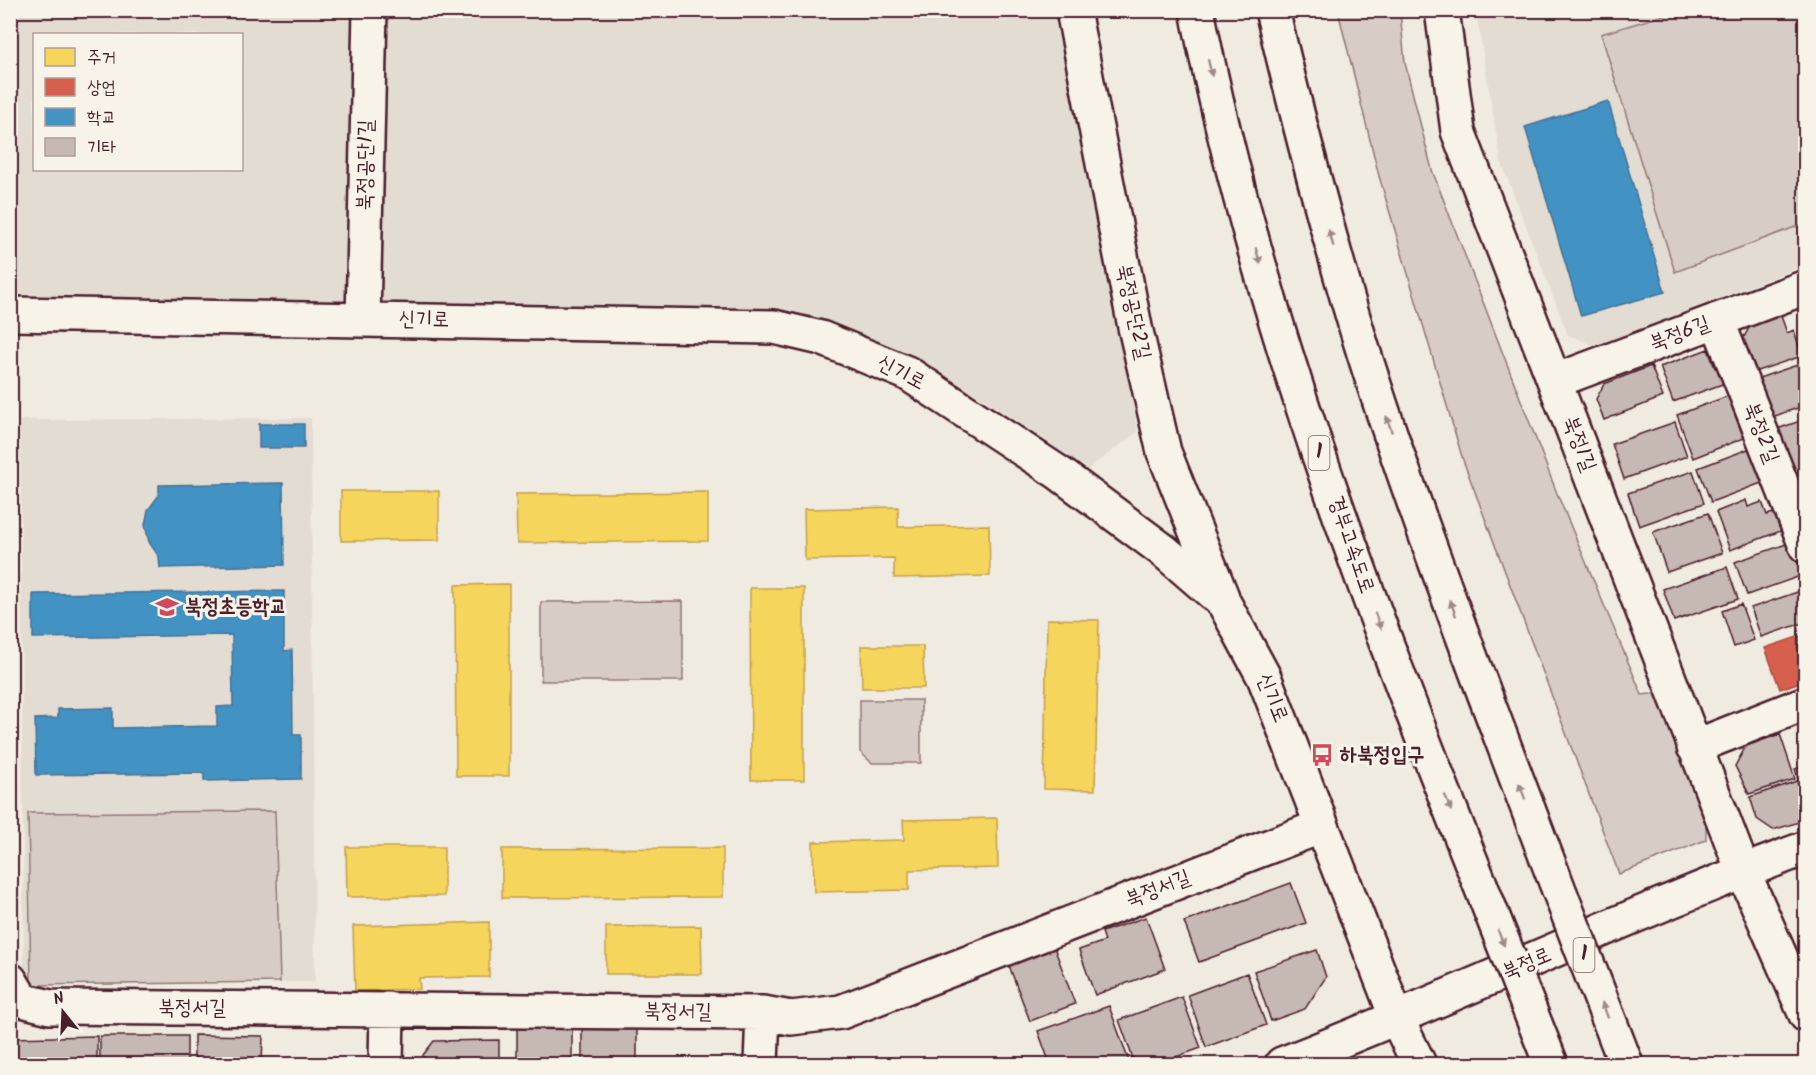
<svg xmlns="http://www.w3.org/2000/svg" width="1816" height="1075" font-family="Kalam,'Poor Story',sans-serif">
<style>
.built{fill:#e3dcd2;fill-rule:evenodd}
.green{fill:#d8cdc6;stroke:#917678;stroke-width:1.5}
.homes{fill:#f6d55c;stroke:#c29e4d;stroke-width:1.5}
.shops{fill:#d6604d;stroke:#ac4c43;stroke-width:1.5}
.schools{fill:#4393c3;stroke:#457095;stroke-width:1.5}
.building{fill:#c6b8b3;stroke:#4a1f2b;stroke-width:1.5}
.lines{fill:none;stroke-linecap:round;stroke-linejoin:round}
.street-casing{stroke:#4a1f2b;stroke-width:38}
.secondary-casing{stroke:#4a1f2b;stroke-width:38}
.highway-casing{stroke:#4a1f2b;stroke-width:38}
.street{stroke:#f7f3e8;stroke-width:33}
.secondary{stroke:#f7f3e8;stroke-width:33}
.highway{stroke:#f7f3e8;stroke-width:33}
.highway-bridge-casing{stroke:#4a1f2b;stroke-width:38;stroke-linecap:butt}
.highway-bridge{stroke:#f7f3e8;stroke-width:33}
.oneway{fill:#a0898a}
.labels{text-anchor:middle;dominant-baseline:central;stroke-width:6;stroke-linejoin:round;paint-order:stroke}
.shield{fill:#f7f3e8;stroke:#7e5f64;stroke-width:1.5}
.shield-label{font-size:20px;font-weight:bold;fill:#4a1f2b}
.street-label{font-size:21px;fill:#4a1f2b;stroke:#f7f3e8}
.poi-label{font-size:21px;font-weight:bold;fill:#4a1f2b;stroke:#f7f3e8;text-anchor:start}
</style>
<rect width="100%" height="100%" fill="#f0ebe0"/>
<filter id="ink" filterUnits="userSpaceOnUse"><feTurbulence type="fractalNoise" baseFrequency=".0167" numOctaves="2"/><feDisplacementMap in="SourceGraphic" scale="12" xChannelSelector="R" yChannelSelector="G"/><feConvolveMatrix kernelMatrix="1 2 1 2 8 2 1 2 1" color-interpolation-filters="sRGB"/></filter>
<g filter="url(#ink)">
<path class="built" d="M11,11H1054L1138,432L1088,469L977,395L864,336L744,311L499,308L11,294ZM34,34H242V170H34Z
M1476,11H1805V265L1595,346L1568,335L1501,162Z
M311,418L315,982L24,985L20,420Z"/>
<path class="green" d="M1681,10L1805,11L1806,223L1675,272L1601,34Z
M1338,11H1400L1405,63L1432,170L1558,496L1642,695L1660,693L1706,812V840L1619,874L1463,460L1379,176Z
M683,601V681H541V602Z
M860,700H921V763H872L860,752Z
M275,811L280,982L31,985L28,813Z"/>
<path class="homes" d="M341,491H439V540L341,541Z
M708,492V541L517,543L516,494Z
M898,507V527L989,525L990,576L894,578V558L805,560L804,509Z
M509,584V776H456L455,585Z
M750,588H804V780H751Z
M1047,619L1099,620L1095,790L1044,789Z
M861,646H923L924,688H862Z
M997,818L998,868L909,870V890L814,892L813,842L904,840L903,820Z
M346,847H444V896L347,897Z
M723,848V897L502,898V849Z
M489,922V977L419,978L420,989L355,991L353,926Z
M701,926L702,974H606V927Z"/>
<path class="shops" d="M1806,634V680L1780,689L1765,648Z"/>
<path class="schools" d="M1608,101L1665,292L1581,316L1525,127Z
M259,424H304V448H259Z
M283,483L284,565L160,568L159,557L149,542L145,525L148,510L159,495V485Z
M284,591V651L292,650L293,735H301V779L204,781V773L36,775L35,719L58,718V709L113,708V728L217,726V707L233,706L232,635L33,638V594Z"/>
<path class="building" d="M1780,313L1787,333L1794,330L1802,356L1754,372L1743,339L1752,322Z
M1708,349L1715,368L1721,365L1728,382L1673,402L1660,367Z
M1806,362V405L1772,417L1759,378Z
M1651,366L1663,397L1604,420L1596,399L1604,384Z
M1728,396L1744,438L1693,458L1677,415Z
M1806,419V469L1793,473L1777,429Z
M1675,422L1687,456L1624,479L1612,444Z
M1751,448L1764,482L1711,502L1698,468Z
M1693,471L1704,503L1639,526L1628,493Z
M1806,479V507L1797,481Z
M1746,500L1748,507L1762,502L1767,515L1780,511L1786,529L1730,550L1716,512Z
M1708,513L1722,553L1667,572L1653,532Z
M1792,542L1803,575L1747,595L1735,562Z
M1727,567L1738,599L1674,621L1663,589Z
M1806,589V622L1761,637L1751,608Z
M1741,604L1754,640L1734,647L1722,611Z
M1780,734L1795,779L1749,794L1735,766L1746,746Z
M1806,766V799H1804L1795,769Z
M1797,781L1806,807V820L1773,830L1757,819L1750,797Z
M1291,883L1306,923L1199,962L1184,922Z
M1146,917L1165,969L1095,995L1079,950L1105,941L1102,932Z
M1054,947L1075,1004L1030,1021L1008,963Z
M1317,950L1326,977L1305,1009L1271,1021L1254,971Z
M1247,973L1266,1025L1206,1047L1188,995Z
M1182,997L1201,1048L1156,1064H1135L1119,1020Z
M1109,1006L1130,1064H1050L1038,1031Z
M517,1024L572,1025V1064H517Z
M582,1025H637V1064H582Z
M194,1035L263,1036L262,1064H194Z
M97,1036V1064H10V1038Z
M100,1036H187V1064H100Z
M499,1040V1064H423V1055L434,1041Z
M1042,1059L1044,1064H1028Z"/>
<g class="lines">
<g class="street-casing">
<path id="street" d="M1073,10L1135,327L1164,452L1222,597
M1442,10L1458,131L1743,871
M10,314L774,327L821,338L907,373L1059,473L1164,551L1224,603L1264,677L1397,1019L1419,1064
M363,319L370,10
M1717,320L1806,546
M1555,381L1806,287
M1694,747L1806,703
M10,980L22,1000L50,1007L763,1013L791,1018L841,1012L1322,826
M386,1064L387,1009
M761,1064L763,1013"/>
</g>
<g class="secondary-casing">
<path id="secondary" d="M1743,871L1806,1015
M1282,1064C1458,996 1628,913 1806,848"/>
</g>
<g class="highway-casing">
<path id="highway" d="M1197,10C1256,311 1367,600 1480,884
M1272,10C1299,124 1328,236 1362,347C1415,516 1480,681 1542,846"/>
</g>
<use href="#street" class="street"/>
<use href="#secondary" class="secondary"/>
<use href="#highway" class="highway"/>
<g class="highway-bridge-casing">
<path id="highway-bridge" d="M1542,846L1626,1064
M1480,884L1551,1064"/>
</g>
<use href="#highway-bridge" class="highway-bridge"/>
</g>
<defs><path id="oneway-solid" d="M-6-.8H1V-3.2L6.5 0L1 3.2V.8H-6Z" transform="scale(1.5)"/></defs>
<g class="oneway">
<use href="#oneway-solid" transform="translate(1210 68) rotate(77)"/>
<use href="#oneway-solid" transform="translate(1331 238) rotate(-106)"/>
<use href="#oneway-solid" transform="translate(1258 256) rotate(74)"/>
<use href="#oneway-solid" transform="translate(1389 424) rotate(-109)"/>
<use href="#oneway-solid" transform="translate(1453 608) rotate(-110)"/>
<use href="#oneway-solid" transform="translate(1378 621) rotate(69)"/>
<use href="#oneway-solid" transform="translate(1522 791) rotate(-111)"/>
<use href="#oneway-solid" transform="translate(1448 803) rotate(68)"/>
<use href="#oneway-solid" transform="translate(1501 938) rotate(68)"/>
<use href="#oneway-solid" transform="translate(1605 1010) rotate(-111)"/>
</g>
</g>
<defs>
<g id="school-bare" transform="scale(1.8)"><path d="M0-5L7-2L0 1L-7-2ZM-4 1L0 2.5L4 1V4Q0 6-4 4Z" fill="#d1495b" stroke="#f7f3e8" stroke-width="2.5" paint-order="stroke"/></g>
<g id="bus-bare" transform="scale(1.8)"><path d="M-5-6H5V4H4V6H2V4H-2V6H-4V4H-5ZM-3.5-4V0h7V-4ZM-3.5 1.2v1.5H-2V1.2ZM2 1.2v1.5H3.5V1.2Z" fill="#d1495b" stroke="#f7f3e8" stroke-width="2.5" paint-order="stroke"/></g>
</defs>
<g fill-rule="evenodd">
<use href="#school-bare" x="167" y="607"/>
<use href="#bus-bare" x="1322" y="755"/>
</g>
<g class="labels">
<g class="shield">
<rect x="1308.5" y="436" width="21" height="34" rx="4.5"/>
<rect x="1573.5" y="938" width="21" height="34" rx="4.5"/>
</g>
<g class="shield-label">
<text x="1319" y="453">1</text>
<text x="1584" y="955">1</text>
</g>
<g class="street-label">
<text transform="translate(366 165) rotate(-89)">북정공단1길</text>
<text transform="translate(1133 312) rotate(78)">북정공단2길</text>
<text transform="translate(424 320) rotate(1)">신기로</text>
<text transform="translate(1680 334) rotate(-21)">북정6길</text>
<text transform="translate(901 373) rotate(28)">신기로</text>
<text transform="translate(1761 433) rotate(69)">북정2길</text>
<text transform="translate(1579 444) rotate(69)">북정1길</text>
<text transform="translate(1351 545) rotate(71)">경부고속도로</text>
<text transform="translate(1272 698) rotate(68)">신기로</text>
<text transform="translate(1158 889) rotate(-21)">북정서길</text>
<text transform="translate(1527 964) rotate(-23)">북정로</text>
<text x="192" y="1008">북정서길</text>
<text transform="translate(678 1012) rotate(1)">북정서길</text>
</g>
<g class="poi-label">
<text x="185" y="607">북정초등학교</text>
<text x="1340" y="755">하북정입구</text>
</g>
</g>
<rect width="1816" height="1075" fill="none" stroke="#f7f3e8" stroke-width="36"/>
<rect x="18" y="18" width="1780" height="1039" fill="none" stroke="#4a1f2b" stroke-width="2" filter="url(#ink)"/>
<rect x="33" y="33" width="210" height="138" fill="#f7f3e8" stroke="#b29e9c" stroke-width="1.5"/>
<rect x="45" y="48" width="30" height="18" fill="#f6d55c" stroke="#b29e9c" stroke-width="1.5"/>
<text x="87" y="63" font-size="18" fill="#4a1f2b">주거</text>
<rect x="45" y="78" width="30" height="18" fill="#d6604d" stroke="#b29e9c" stroke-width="1.5"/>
<text x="87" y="93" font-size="18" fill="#4a1f2b">상업</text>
<rect x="45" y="108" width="30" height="18" fill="#4393c3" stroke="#b29e9c" stroke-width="1.5"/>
<text x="87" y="123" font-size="18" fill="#4a1f2b">학교</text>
<rect x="45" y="138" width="30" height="18" fill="#c6b8b3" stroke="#b29e9c" stroke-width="1.5"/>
<text x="87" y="153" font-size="18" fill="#4a1f2b">기타</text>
<g transform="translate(63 1012) rotate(342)" stroke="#f7f3e8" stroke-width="4.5" paint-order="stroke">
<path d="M0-4.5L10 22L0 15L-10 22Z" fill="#4a1f2b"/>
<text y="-9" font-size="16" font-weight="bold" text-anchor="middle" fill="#4a1f2b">N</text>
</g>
</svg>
